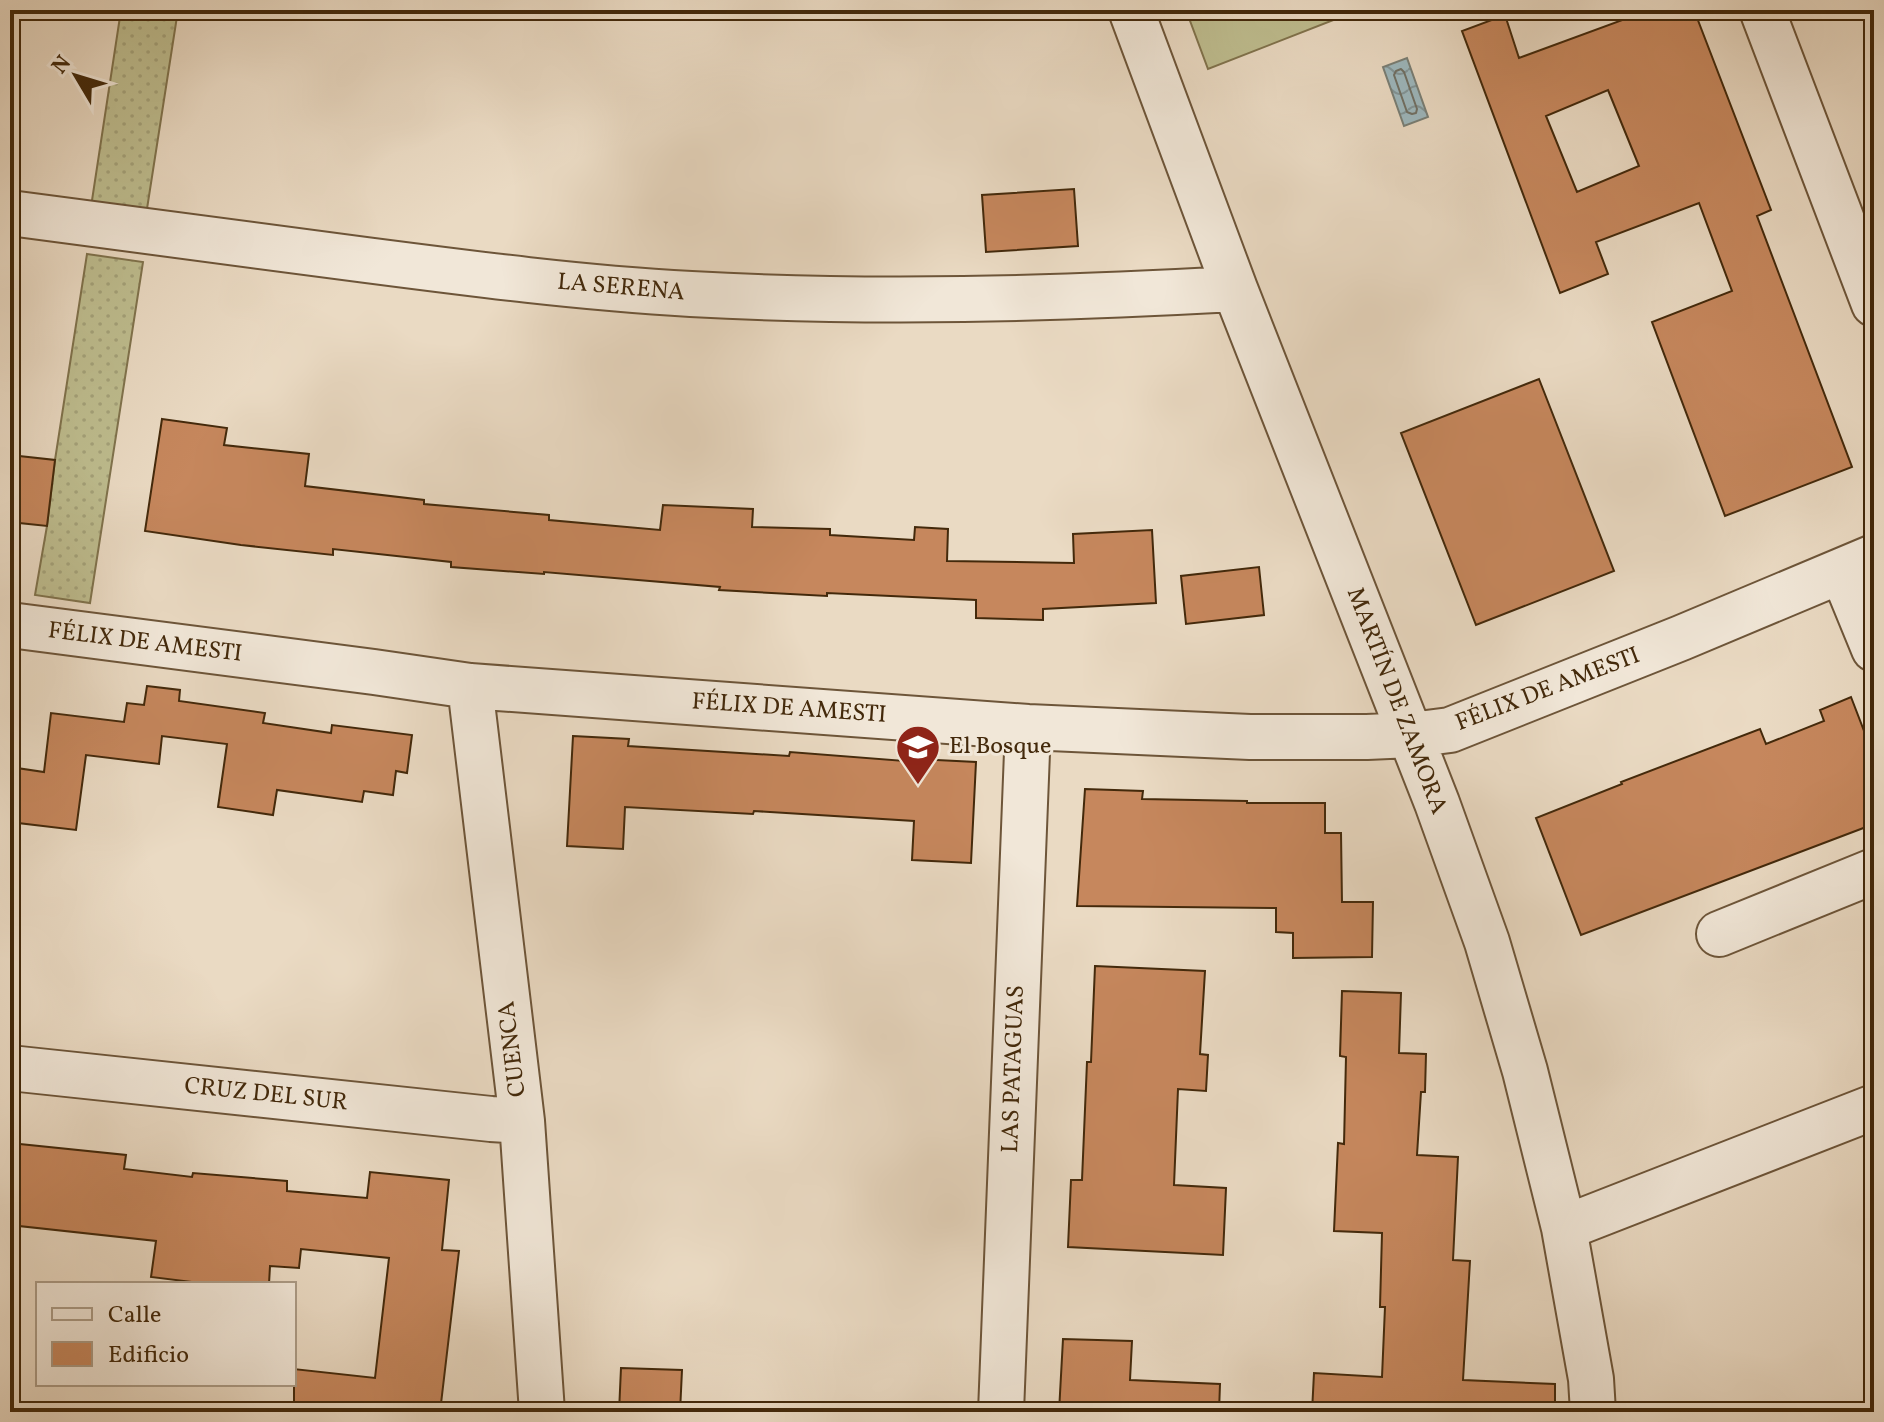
<svg xmlns="http://www.w3.org/2000/svg" width="1884" height="1422" font-family="Vollkorn,serif">
<style>
.grass{fill:url(#grass-dots);stroke:#80734d;stroke-width:2}
.pitch{fill:#bebd8f;stroke:#80734d;stroke-width:2}
.water{fill:url(#water-waves);stroke:#797f76;stroke-width:2}
.lines{fill:none;stroke-linecap:round;stroke-linejoin:round}
.shore{stroke:#707064;stroke-width:2}
.building{fill:#c6875d;stroke:#43290b;stroke-width:2;fill-rule:evenodd}
.minor-casing{stroke:#6d5539;stroke-width:48}
.minor{stroke:#f1e7d8;stroke-width:44}
.labels{text-anchor:middle;dominant-baseline:central;stroke-width:6;stroke-linejoin:round;paint-order:stroke}
.street-label{font-size:24px;fill:#43290b;stroke:#f1e7d8}
.poi-label{font-size:24px;fill:#43290b;stroke:#f1e7d8;text-anchor:start}
</style>
<defs>
<pattern id="grass-dots" width="8" height="8" patternUnits="userSpaceOnUse" patternTransform="scale(2)"><rect width="8" height="8" fill="#bebd8f"/><path d="M2 2h.1M6 6h.1" fill="none" stroke="#a4a27a" stroke-width="1.8" stroke-linecap="round"/></pattern>
<pattern id="water-waves" width="16" height="10" patternUnits="userSpaceOnUse" patternTransform="scale(2)"><rect width="16" height="10" fill="#9db8be"/><path d="M0 5q4-4 8 0t8 0" fill="none" stroke="#829699"/></pattern>
</defs>
<rect width="100%" height="100%" fill="#eadac3"/>
<filter id="stains"><feTurbulence type="fractalNoise" baseFrequency=".0025" numOctaves="4"/><feColorMatrix values="0 0 0 0 .2 0 0 0 0 .09 0 0 0 0 .02 0 0 0 .5 -.17"/></filter>
<radialGradient id="worn" r=".72"><stop offset=".6" stop-color="#630" stop-opacity="0"/><stop offset="1" stop-color="#630" stop-opacity=".3"/></radialGradient>
<path class="grass" d="M121,10H178L144,228L89,220Z
M87,254L143,262L90,603L35,595L47,526L55,460Z"/>
<path class="pitch" d="M1186,10H1359L1208,69Z"/>
<path class="water" d="M1407,58L1428,117L1404,126L1383,67Z"/>
<g class="lines">
<path class="shore" d="M1401,69L1404,72L1417,109L1416,113L1412,114L1407,112L1394,75L1396,71Z"/>
</g>
<path class="building" d="M1625,10H1694L1771,210L1757,216L1852,467L1725,516L1652,322L1732,291L1699,203L1596,242L1608,274L1560,293L1462,31L1505,15L1519,58L1628,18ZM1608,90L1639,166L1577,192L1546,116Z
M1074,189L1078,246L986,252L982,195Z
M1539,379L1614,571L1476,625L1401,433Z
M162,419L227,428L224,445L309,454L305,486L424,500V504L549,515V520L660,530L663,505L753,509L752,527L830,529V535L914,540L915,527L948,529L947,561L1074,563L1073,534L1152,530L1156,603L1043,609V620L976,618V600L827,593V596L719,590L720,587L544,572V574L451,567V562L333,549V555L241,545L145,531Z
M10,455L55,460L47,526L10,522Z
M1259,567L1264,615L1186,624L1181,576Z
M147,686L180,690L179,701L265,713L263,723L331,733L332,725L412,735L407,773L396,771L393,795L364,791L362,802L277,790L273,815L218,807L227,744L162,736L159,764L86,755L76,830L10,822V767L44,772L51,713L124,722L127,703L144,705Z
M1851,697L1874,757V824L1581,935L1536,818L1622,784L1621,782L1760,729L1766,744L1824,721L1820,710Z
M573,736L629,739L628,746L789,756L790,752L917,762V759L976,762L971,863L912,860L914,821L754,811L753,814L625,807L623,849L567,846Z
M1085,789L1143,791L1142,799L1247,801V803H1325V833H1341L1342,902H1373L1372,957L1293,958V933L1276,932V908L1077,906Z
M1095,966L1205,971L1200,1054L1208,1055L1206,1091L1178,1089L1174,1185L1226,1188L1223,1255L1068,1247L1071,1180H1082L1087,1062H1091Z
M1342,991L1401,993L1399,1053L1426,1054L1425,1092H1421L1417,1155L1458,1157L1453,1260L1470,1261L1463,1380L1555,1384V1412H1312L1314,1373L1382,1377L1385,1307H1380L1382,1233L1334,1231L1338,1143L1344,1144L1346,1057L1340,1056Z
M10,1143L126,1155L124,1169L192,1177L193,1173L287,1181V1191L367,1198L370,1172L449,1180L442,1250L459,1251L440,1412H294V1369L375,1378L389,1258L301,1249L299,1268L270,1266L269,1284H208L151,1277L156,1241L10,1225Z
M1063,1339L1132,1341L1130,1380L1220,1384L1219,1412H1059Z
M621,1368L682,1370L680,1412H619Z"/>
<g class="lines">
<g class="minor-casing">
<path id="minor" d="M1131,10L1235,289L1437,803L1487,942L1525,1071L1564,1228L1591,1379L1593,1412
M1762,10L1874,304
M10,213C128,229 247,244 366,260C474,274 582,288 691,294C874,304 1053,299 1235,289
M1842,571L1874,649
M10,625L374,672L470,686L1028,727L1250,737H1367L1411,735L1450,730L1681,638L1874,557
M470,686L522,1121L542,1412
M1719,934L1874,871
M10,1068L491,1119L522,1121
M1564,1228L1874,1107
M1001,1412L1028,727"/>
</g>
<use href="#minor" class="minor"/>
</g>
<defs>
<g id="school-pin" transform="scale(2.3)"><path d="M0 17L-7.5 6A9.5 9.5 0 1 1 7.5 6Z" fill="#8f2418" stroke="#f1e7d8"/><path d="M0-5L7-2L0 1L-7-2ZM-4 1L0 2.5L4 1V4Q0 6-4 4Z" fill="#fff"/></g>
</defs>
<g fill-rule="evenodd">
<use href="#school-pin" x="918" y="747"/>
</g>
<g class="labels">
<g class="street-label">
<text transform="translate(621 288) rotate(5)">LA SERENA</text>
<text transform="translate(145 643) rotate(7)">FÉLIX DE AMESTI</text>
<text transform="translate(1548 690) rotate(-21)">FÉLIX DE AMESTI</text>
<text transform="translate(1396 701) rotate(69)">MARTÍN DE ZAMORA</text>
<text transform="translate(789 709) rotate(4)">FÉLIX DE AMESTI</text>
<text transform="translate(513 1049) rotate(-97)">CUENCA</text>
<text transform="translate(1014 1069) rotate(-88)">LAS PATAGUAS</text>
<text transform="translate(266 1095) rotate(6)">CRUZ DEL SUR</text>
</g>
<g class="poi-label">
<text x="949" y="747">El Bosque</text>
</g>
</g>
<rect width="1884" height="1422" fill="none" stroke="#eadac3" stroke-width="40"/>
<rect x="12" y="12" width="1860" height="1398" fill="none" stroke="#43290b" stroke-width="4"/>
<rect x="20" y="20" width="1844" height="1382" fill="none" stroke="#43290b" stroke-width="2"/>
<rect x="36" y="1282" width="260" height="104" fill="#f1e7d8" stroke="#ab9b86" stroke-width="2"/>
<rect x="52" y="1308" width="40" height="12" fill="#f1e7d8" stroke="#ab9b86" stroke-width="2"/>
<text x="108" y="1322" font-size="24" fill="#43290b">Calle</text>
<rect x="52" y="1342" width="40" height="24" fill="#c6875d" stroke="#ab9b86" stroke-width="2"/>
<text x="108" y="1362" font-size="24" fill="#43290b">Edificio</text>
<g transform="translate(76 76) rotate(308)" stroke="#f1e7d8" stroke-width="6" paint-order="stroke">
<path d="M0-6L14 30L0 20L-14 30Z" fill="#43290b"/>
<text y="-12" font-size="22" font-weight="bold" text-anchor="middle" fill="#43290b">N</text>
</g>
<rect width="100%" height="100%" filter="url(#stains)"/>
<rect width="100%" height="100%" fill="url(#worn)"/>
</svg>
